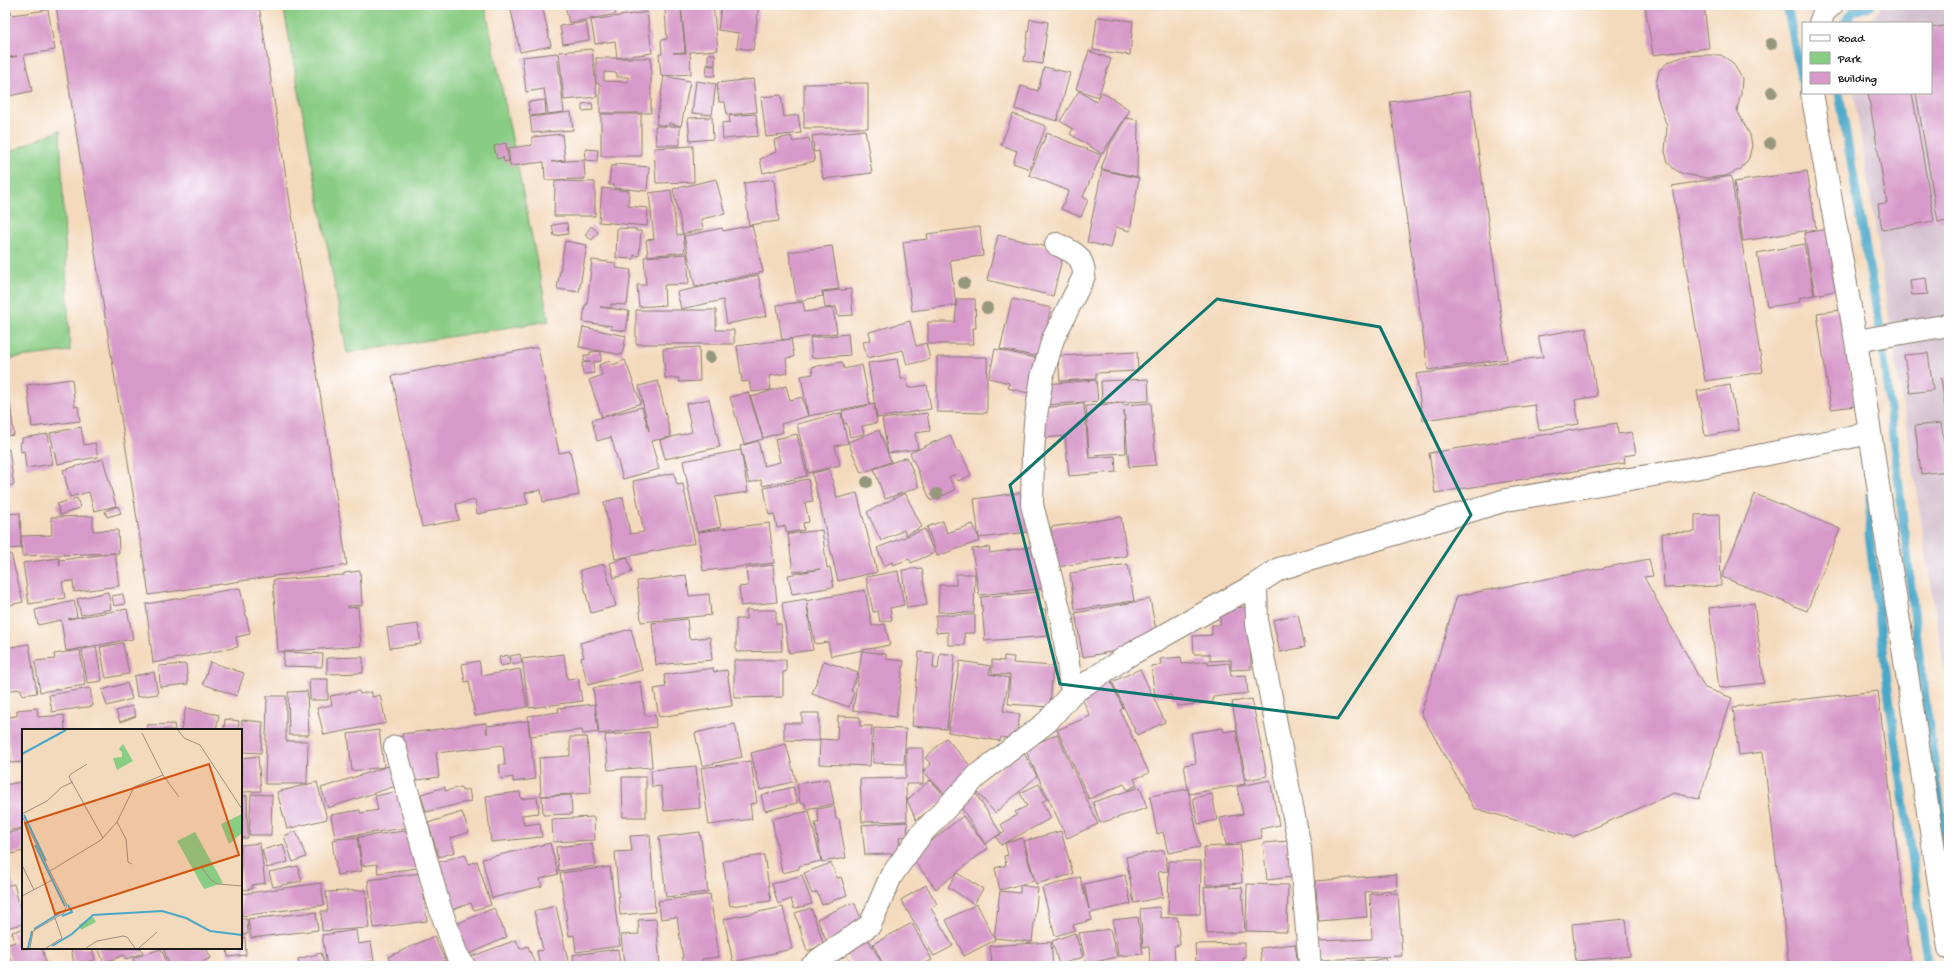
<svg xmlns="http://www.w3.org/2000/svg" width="1954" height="971" font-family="'Gochi Hand',sans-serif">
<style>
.industrial{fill:#d1bdcc}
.green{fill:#89cc84;stroke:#527450}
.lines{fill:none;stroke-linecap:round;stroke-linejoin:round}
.stream{stroke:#4aa7c8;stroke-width:9}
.building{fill:#d799c9;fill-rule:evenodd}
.minor-casing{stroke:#887b6c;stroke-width:24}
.minor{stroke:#fff;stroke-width:22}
.tree{fill:#95987c}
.marked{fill:none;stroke:#0f766e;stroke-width:3;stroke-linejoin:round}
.inset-river{fill:none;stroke:#4aa7c8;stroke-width:2}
.inset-road{fill:none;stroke:#9e8e7d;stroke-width:1}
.view{fill:#d4530e;fill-opacity:0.15;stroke:#d4530e;stroke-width:2}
.inset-edge{fill:none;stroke:#1c1c1c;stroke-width:2}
</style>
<rect width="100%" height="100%" fill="#fff"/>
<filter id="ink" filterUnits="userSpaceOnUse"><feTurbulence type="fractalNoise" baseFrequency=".025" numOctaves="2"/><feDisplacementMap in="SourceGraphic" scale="8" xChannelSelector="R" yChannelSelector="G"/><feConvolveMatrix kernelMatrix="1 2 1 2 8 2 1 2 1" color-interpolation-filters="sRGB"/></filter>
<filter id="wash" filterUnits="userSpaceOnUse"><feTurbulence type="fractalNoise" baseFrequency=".012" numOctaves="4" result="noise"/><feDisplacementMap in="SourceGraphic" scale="16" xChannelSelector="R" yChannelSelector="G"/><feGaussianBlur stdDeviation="0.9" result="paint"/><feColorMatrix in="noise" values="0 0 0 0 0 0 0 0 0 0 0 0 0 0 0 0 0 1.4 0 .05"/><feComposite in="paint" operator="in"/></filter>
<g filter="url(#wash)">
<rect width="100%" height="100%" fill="#f4dabd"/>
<path class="industrial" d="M1898,5H1949V699L1854,93H1931V23H1869L1881,7Z"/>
<path class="green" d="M283,5H485L549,321L347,353Z
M60,130L70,351L5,359V154Z"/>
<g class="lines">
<path class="stream" d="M1787,5L1803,87
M1844,23L1853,12L1871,5
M1839,93L1881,335L1920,663L1949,867
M1871,493L1869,534L1890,705L1928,966"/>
</g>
<g id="blocks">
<path class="building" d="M56,5H259L347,565L149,595Z
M510,5H542L551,46L520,52Z
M565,5H614L616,14L569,23Z
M681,5H713L718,50L690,52L691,74L661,76L659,54H662L661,40L667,39L665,10L681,9L685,52L673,53H686Z
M721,5H759L753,50L737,48L739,33L718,30Z
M1645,5H1704L1709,48L1653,55Z
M48,10L55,50L24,55L32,91L5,97V59L17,56L5,58V12L11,11L12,15Z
M647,12L652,53L617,58L615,41L595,44L591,20Z
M1097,17L1133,21L1130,55L1093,50Z
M1030,19L1048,22L1042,64L1024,61Z
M586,22L589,40L563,44L560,26Z
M1949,25V221L1938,222L1916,93H1931V28Z
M592,49L597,97L564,100L559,52Z
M1089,51L1111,59L1098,97L1076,89Z
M557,53L564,112L548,114L544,89L526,92L522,57Z
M708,54H715V65H708Z
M1702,55H1721L1732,62L1742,78L1741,93L1737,110L1750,135L1752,145L1749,158L1741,169L1725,176L1707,178L1683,174L1674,169L1668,162L1665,152L1667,127L1657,96L1656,84L1659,71L1668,62L1685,56Z
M596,58H651V113H600V84L596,83ZM604,72L617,73V77H628V82L604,81Z
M707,65L715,66V76H706Z
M1044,67L1070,73L1057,121L1015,109L1021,86L1038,91Z
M664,76L690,81L681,126L669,123L668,126H680V145H656L655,126H667L656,124Z
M753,79L757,112L727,115L725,102H719L717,83Z
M696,81L716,84L712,115L692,113Z
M868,83V128H804V84Z
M1079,91L1096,102L1102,92L1130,110L1102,154L1070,134L1073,129L1060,121Z
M1470,91L1507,359L1428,370L1390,102Z
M1868,93H1912L1934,221L1882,230L1878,204L1887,203Z
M781,95L784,117L798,115L801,133L766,137L761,97Z
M545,100L546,114L530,116L528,102Z
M592,103L593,110L582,111V104Z
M571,112L573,130L532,133L530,117Z
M601,114H641V156H601Z
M756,114L758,136L723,139L722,123L730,122L729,116Z
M1013,114L1046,126L1030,169L1013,163L1017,151L1001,145Z
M712,117L713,139L690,141L688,118Z
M1126,118L1138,120L1137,177L1101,169L1110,144Z
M865,130L872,173L823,179L819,151L814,152L812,136Z
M1047,133L1101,155L1083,197L1088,200L1081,217L1061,209L1069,191L1029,175Z
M562,134L565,160L551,162L584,160L585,179L545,180L544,162L510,166L508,148L532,145V137Z
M791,136L793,142L809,138L815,161L763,173L760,159L776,152L774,140Z
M506,143L509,161L504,162L503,157L497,159L494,146Z
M693,146L694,182L656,183L654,148Z
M586,149L598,150L597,161L585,160Z
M616,164L649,167L647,191L614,188V185H609L611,166H616Z
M1102,170L1139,178L1130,231L1116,227L1111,248L1087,242Z
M1807,171L1816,229L1743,241L1734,182Z
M1731,176L1763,372L1705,381L1672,186Z
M716,179L725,214L701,219L703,229L683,234L673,189Z
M774,179L779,221L749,225L744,183Z
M555,181L595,182V216H554Z
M602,188L629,191L628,206L648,208L647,226L599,222Z
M671,190L677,235L683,234L685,252L648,256L646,240L654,239L649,193Z
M567,223L568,234L554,236L552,225Z
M752,225L763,272L695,287L684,236L722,228L723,231Z
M591,226L598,232L592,240L585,235Z
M980,227L983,256L950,260L956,305L912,311L903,242L928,239L927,234Z
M617,228L636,229V231H641L639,256L634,255V259L616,258Z
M1828,229L1839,290L1815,295L1804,233Z
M998,235L1064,251L1053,296L987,280Z
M565,241L587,245L579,292L557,289Z
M1804,244L1814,295L1799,298L1800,302L1767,307L1757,253Z
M832,246L839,289L822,291L823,296L797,301L789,252Z
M687,254L689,284L664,285L665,305L639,307L637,285H646L644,257Z
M592,260L616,263V268L631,270L627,305L611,304V308L600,307L629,311L626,331L611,329L612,326L583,322L585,305H587Z
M758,275L767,316L727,324L723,300L681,309L677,292Z
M1926,278L1928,294L1912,295L1910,280Z
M851,289L853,315L838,316L836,307L825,308L823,292Z
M957,299H975L976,328H973L974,344H928V322H955Z
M1012,299L1051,308L1040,357L1000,349Z
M803,302L805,312L833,308L837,333L782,340L777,305Z
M636,310H716V330H734V344H636Z
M1841,310L1855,406L1831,409L1817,313Z
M910,321L916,346L926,343L930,359L907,365L903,350L867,358L863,342L871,340L869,332Z
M583,327L626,336L622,355L579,347Z
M1586,328L1597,396L1575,400L1579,424L1539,430L1535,405L1423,420L1416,374L1543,357L1538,336Z
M848,334L850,355L812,358L810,338Z
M791,339L794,357L786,358L788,373L769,376L771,390L751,392L749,381L742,382L737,346Z
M538,347L559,453L570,451L579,495L543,502L541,490L525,493L528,504L477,514L475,500L456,504L459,520L422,527L392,376Z
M699,347L700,381L679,382V378H665L663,349Z
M995,349L1040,359L1032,394L1008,388L1009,383L989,378Z
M601,351V361L593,362L594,373L583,374L582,363L591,362H584V355H590V352Z
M1137,352L1138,371L1096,373V379L1060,381L1058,356Z
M1928,353L1933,390L1910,393L1904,355Z
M937,357H987V413L937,412Z
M897,359L901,379H907L908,388L927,385L931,409L877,418L868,363Z
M625,360L641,403L602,417L589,380L602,375L599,365L610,361L612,365Z
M842,362L844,369L862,365L870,404L808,416L801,376L813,374L812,367Z
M1949,377V422H1948L1941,378Z
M72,379L75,407L78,406L80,421L32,427L27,385Z
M1148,379L1149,401L1102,403L1101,381Z
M1096,380L1098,401L1047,405L1045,384Z
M658,381L671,437L651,441L659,469L623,479L611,437L597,441L592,420L642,407L649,431L639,386Z
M1730,385L1739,430L1705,436L1697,391Z
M786,386L790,400L802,397L808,416L781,424L783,432L763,438L751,397Z
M748,392L763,439L744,444L730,397Z
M709,399L720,447L665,459L660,440L692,432L686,404Z
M5,402H10L14,435L5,436Z
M1123,403V405L1151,403L1156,465L1129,467L1124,410L1126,453L1089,455L1086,406Z
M874,404L877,423L862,426L864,434L850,437L847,423L844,424L842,411Z
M1084,404L1089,458L1115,456L1116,472L1069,476L1065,436L1043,438L1041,408Z
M841,413L848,443L835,446L840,465L808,473L797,424Z
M927,413L930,431L915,433L918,449L888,453L882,419Z
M1617,423L1618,434L1632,432L1636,454L1624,456L1625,463L1435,493L1429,453Z
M1941,423L1948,471L1921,474L1915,426Z
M81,427L84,445L95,443L98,457L57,464L50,433Z
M879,430L891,462L861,473L848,442Z
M48,434L53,464L26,468L24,451L21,452L20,443L22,442V438Z
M797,434L807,476L763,486L761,480L749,483L740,446L758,441L764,466L780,462L775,439Z
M950,435L957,452L960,451L971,475L958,481L955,474L949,477L955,490L931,501L910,453Z
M5,449H9L14,485L5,486Z
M741,450L748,492L715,497L721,527L697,532L683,461Z
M907,457L919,487L885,499L874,469Z
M103,459L116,506L94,511L89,492L70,497L63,470Z
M829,469L837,498L857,493L877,572L838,581L812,473Z
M674,473L677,485L683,484L695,543L615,559L604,502L623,497L630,534L644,532L633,481Z
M808,479L813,501L805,502L809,522L803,523L804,530L787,533L785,526L777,528L774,514L769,515L764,488Z
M1025,492L1029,532L979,538L974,499Z
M905,493L922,527L906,535L904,530L881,541L867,512Z
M1755,494L1840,529L1807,611L1722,577Z
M77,498L80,508L60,515L57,504Z
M118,506L121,513L107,517L105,511Z
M20,513L21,548L5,549V514Z
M1719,514L1721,586L1664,588L1662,533L1695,532V515Z
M93,516V531L118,530L119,553L22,556L21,536L52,535L51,517Z
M1121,517L1127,556L1057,567L1051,527Z
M943,521L947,533L973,524L980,541L937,556L927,527Z
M769,523L774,563L703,571L698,532Z
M925,529L934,553L911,563L909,559L893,565L892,562L884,566L877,548Z
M822,530L827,568L830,567L834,587L792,594L788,575L820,569L793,572L788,534Z
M1037,546L1049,588L979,595L972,549L989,547L990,553Z
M115,553L119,586L74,592L73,581L62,582L65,598L29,604L23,563L59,558L60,566V560Z
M11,554L23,602L5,606V555Z
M627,557L632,572L614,578L610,563Z
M1649,559L1653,576L1644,577L1705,688L1732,698L1699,799L1674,793L1573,837L1474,808L1421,713L1457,596Z
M604,564L616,606L591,613L580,570Z
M1128,564L1134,601L1075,610L1070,573Z
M773,565L777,602L741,606L739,587L748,586L746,568Z
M922,568L927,605L907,608L902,570Z
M360,571L362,605L348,606V608L358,607L361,646L278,652L273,580L344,575V573Z
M898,571L904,605L890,608L892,620L880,622L878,611L873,612L866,577Z
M1945,571H1949V589H1948Z
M956,574H975L974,613L938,612L939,585H956Z
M686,575L689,596L709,594L711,615L641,622L637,581Z
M240,588L250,634L236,637L238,647L153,663L146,604Z
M865,590L872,626L885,624L890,645L831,656L828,642L815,644L807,604L813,650L789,653L782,603L806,599V601Z
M108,592L111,609L81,615L77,599Z
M1039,592L1040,610L1045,609L1048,636L985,641L981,597Z
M123,594L125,604L114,606L112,596Z
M1150,599L1157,636L1130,640L1132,648L1083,657L1075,613Z
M74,601L77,617L68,619L127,609L133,639L66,651L61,620L38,625L35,610Z
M1754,603L1764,683L1719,688L1709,608Z
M1250,607L1251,669L1231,670V660L1210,661V654H1194L1193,636L1212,635V625H1220L1221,608Z
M746,610H776V624H781L782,651L736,652V619H746Z
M1298,614L1305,647L1280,652L1273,620Z
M936,615H975V633H964L965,645H948V632L936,633Z
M687,619L689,639L710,637L712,660L656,665L652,623Z
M418,624L421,644L390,648L387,628Z
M631,629L642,670L588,685L581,658L584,657L580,643Z
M123,643L129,674L106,678L100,647Z
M29,644L37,693L22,695L21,689L5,691V648Z
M96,647L102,681L87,683L82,649Z
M80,650L85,685L40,692L35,661L55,659L54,654Z
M862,651L886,654V659L904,661L896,717L853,710Z
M284,652L323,654L322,667L283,666Z
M919,652L934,653L933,668L938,669L940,653L955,655L947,729L912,726Z
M520,654L522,662L513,665L510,656Z
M564,654L567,679L578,678L582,701L529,708L522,659Z
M508,655L510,664L501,666L499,657Z
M1004,656L1014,657L1013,663L1053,666L1050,707L1008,704L1010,675L992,674V660L1004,661Z
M363,657V673L327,674V658Z
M1181,657L1182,664L1208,661V665L1229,663L1231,676L1246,675L1248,693L1213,697V702L1177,706L1176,700H1172L1171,695L1155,697L1151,666L1161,665L1160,659Z
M734,660H786V672H783V697L734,698Z
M479,661L482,676L520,669L527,707L475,716L469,681L465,682L462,664Z
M824,661L858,673L851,691L854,692L849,707L812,694Z
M960,661L991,666L989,674L1009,678L1003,711L1020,714L1016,739L1001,737L1000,741L948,732Z
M210,662L244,673L237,696L203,684Z
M186,664L188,684L160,687L159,666Z
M713,668L714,672L727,670L732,706L659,717L654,689L666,687L664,675Z
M1140,669L1165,722L1137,735L1112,682Z
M154,672L158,694L137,697L134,676Z
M1109,678L1123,708L1120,710L1149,773L1134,779L1137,785L1128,790L1124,784L1089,799L1057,730L1090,716L1079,692Z
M309,679H328V700H310Z
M641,682L645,716L655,715L656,727L599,734L593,688Z
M127,683L132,699L107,706L102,690Z
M90,688L93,706L52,712L49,695Z
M307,691L309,735H289L288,692Z
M359,691L360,694L372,692V697L380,695L386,723L324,735L317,708L332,705L330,696Z
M1878,691L1911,966H1789L1763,752L1739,755L1733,707Z
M267,696H286V741H308L307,784H265Z
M1252,699L1267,776L1246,780L1232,702Z
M595,704L598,732L583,734L582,730L530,736L528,716L559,712L558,708Z
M132,706L136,716L120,722L116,711Z
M37,708L38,717L64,715L65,730H23V762L10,763L7,717L17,716V710Z
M186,708L219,715L216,730H181Z
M802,713H819V741L784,740V723H802Z
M838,716L860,717V726H872L870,766L819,764L820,739L837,740Z
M225,719L239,721L238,730H224Z
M242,720L263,722L261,753L241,752Z
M528,721L535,779L513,782V777L501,779L499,765H505L503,745L436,753L439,777L411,781L404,756L402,734L486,723L487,734V726Z
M174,724L175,730H147V725Z
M735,724L742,757L702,766L695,733Z
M874,728L906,729L904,764L873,763Z
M1223,728L1224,732L1236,730L1245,784L1189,794L1184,765L1196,763L1191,733Z
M379,730L384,767L352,771L348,734Z
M649,732L652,767L608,770L605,735Z
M1057,734L1098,824L1067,838L1025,749Z
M570,737H587L591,793L541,796L539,758L570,756Z
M946,738L974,770L946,795L923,771L931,764L925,758Z
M786,744L796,781L760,790L751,753Z
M906,748H923V784H906L907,821L862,822L860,779L906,778Z
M1022,750L1037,776L995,813L976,791Z
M258,756L261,791L241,792V758Z
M751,761L757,803L750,804L752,819L709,825L701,768Z
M392,765L399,785L328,808L321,788Z
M696,766L700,808L664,811L661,786L652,787L651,770Z
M622,777H646V817H623Z
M829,779L834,804L806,809L805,803H800L797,784Z
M930,780L947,798L916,820L907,800Z
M1270,780L1279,825L1260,829L1262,838L1226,845L1220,818L1243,814L1237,787Z
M20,782L23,798V828L5,831V785Z
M317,782L327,819L287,829L277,792Z
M1039,784L1047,799L1042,802L1051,818L1001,845L996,837L1005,832L1001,824L1017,815L1015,812L1027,806L1020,793Z
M445,787V791L461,787L462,791L469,789L471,801L426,812L421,794Z
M793,787L797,803L765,811L761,795Z
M1140,787L1147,808L1100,823L1093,802Z
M1188,789L1200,847L1168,853L1163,832L1157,834L1150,796Z
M404,790L411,827L335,838L331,815L360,810V813L378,810L375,796Z
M520,792L521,799L537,797L539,813L522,815L524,825L540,823L542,837L491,842L486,796Z
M251,794L272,795L271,835H249Z
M976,794L1001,833L985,844L959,804Z
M1212,794L1217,820L1198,824L1193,798Z
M571,795L572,814L543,815L542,796Z
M241,796H247L248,838H241Z
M834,806L836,819H839L846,858L822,862L815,823H819L817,809Z
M809,811L821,861L799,866V869L782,873L772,819Z
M462,812L469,832L451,838L455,852L439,857L428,823Z
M963,816L988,848L936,889L911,857Z
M594,817L595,840L553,842L552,819Z
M907,822L908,836L899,837L900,853L865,855L862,825Z
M23,829V851L8,855L5,834Z
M412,830L418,868L378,873L377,864L362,866L358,837Z
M296,831L306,857L293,862L284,836Z
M1061,831L1073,874L1036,884L1024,841Z
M700,832L708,892L666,897L659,837Z
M650,835L655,912L620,915L615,852L632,851L630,836Z
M357,837L362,871L337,875L332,840Z
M1022,838L1034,881L1000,890L995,868L1006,865L1004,856L1008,855L1005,843Z
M1289,841L1292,877L1267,880L1263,843Z
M260,843L265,883L252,885V889L241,890V845Z
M550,843L558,874L540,879L542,886L492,898L482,859Z
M592,843L596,866L559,871L556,847Z
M283,844L288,862L267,868L262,850Z
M1240,845L1242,883L1206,885L1204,847Z
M1164,850L1168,871L1158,872L1163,897L1134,903L1126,857Z
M465,854L469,864L477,861L491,905L474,910L471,903L448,911L433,864Z
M764,855L771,901L730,906L723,861Z
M1169,861H1201L1200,914H1168Z
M831,863L837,878L841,877L847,895L822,905L817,892L812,894L804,873Z
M5,866L9,879L5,880Z
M298,866L302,881L273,887L269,872Z
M610,867L620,946L576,952L574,935L569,936L560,873Z
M421,873L427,921L374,928L368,880Z
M957,873L983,889L974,904L948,887Z
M1396,874L1397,890L1365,892L1367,917L1319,921L1315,881Z
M802,875L812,904L794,909L791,899L778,904L772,884Z
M1125,875L1131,904L1090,913L1092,920L1073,925L1075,930L1055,936L1042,888L1080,877L1089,909L1084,884Z
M321,883L324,905L241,916V894Z
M14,884L20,908L23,907V924L5,928V886Z
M1247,884L1288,885L1287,932L1246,931Z
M926,885L937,904L931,908L953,946L934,956L901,900Z
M1020,885L1038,888L1032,942L994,938L995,940L964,956L946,920L977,904L994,938L1000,891L1020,893Z
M1230,885V888L1242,887L1245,932L1207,934L1204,887Z
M366,890L369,928L322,931L321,911H328L326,892Z
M1398,893L1402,956L1319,960L1318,941L1372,939L1370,894Z
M710,894L719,957L702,959V966H684L677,917L661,919L658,901Z
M854,902L864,925L827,942L817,919Z
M556,906L569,966H540L537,951L543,950L534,911Z
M783,907L792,949L733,962L724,919Z
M1159,907L1161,918L1177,917L1180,945L1174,946L1175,961L1150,963L1149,947H1143L1140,909Z
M494,908L507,937L465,956L452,926Z
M811,908L824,945L807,951L795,913Z
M316,912L318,930L251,938L248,919Z
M1138,917L1143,954L1118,956L1113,920Z
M241,919H247L248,934L241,935Z
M656,919L660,966H624L621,935L639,934L638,920Z
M1626,919L1630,956L1576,961L1572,924Z
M912,923L932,960L919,966H884L873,944Z
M23,929V948H42L47,966H12L6,945L15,942L12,932Z
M1110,929L1117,957L1086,964L1079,933Z
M356,930L358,944L371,942L374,961L343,966H327L322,935Z
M865,933L883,966H852L841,945Z
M1075,933L1083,957L1059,965L1052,941Z
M434,936L448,966H392L388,957Z
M245,937L246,955L228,957L227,948H241V938Z
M516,940L520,949L528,946L535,964L531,966H473L470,957Z
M1051,942L1053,966H988V963H992L990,946Z
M1245,943V958H1243V966H1201V961H1196L1195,944Z
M1295,944L1298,966H1262L1260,948Z
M71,948H92L95,960L74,964Z
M98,948H141L143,953L126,959L124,955L104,963Z
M163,948H206L211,958L192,966H170Z
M161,949L168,966H136L133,958Z
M618,949L620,966H574L573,955Z
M321,953L325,965L300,966L298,959Z
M5,957L8,966H5Z
M1385,958L1387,966H1367V962Z
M1363,960L1364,966H1335V965Z
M247,962V966H226L225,964Z
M1593,962L1608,963L1607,966H1593Z
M375,963L376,966H361V965Z"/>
</g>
</g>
<g filter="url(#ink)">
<use href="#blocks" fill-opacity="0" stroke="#887b6c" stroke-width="1"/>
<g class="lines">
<g class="minor-casing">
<path id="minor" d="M1820,23L1824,12L1832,5
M1812,93L1856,341L1949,948
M1056,244C1073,252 1084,255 1084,276L1053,339L1042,377L1035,422L1033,454L1032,505L1062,620L1072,693
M1856,341L1949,325
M1256,584L1257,625L1300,848L1310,966
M395,747L438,902L456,953L464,966
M812,966L821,958L870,925L891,876L922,833L980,773L1047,722L1072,693L1126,657L1256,584L1279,569L1506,500L1724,463L1870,433"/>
</g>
<use href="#minor" class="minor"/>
</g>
<g class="tree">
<circle cx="1771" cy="44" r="6"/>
<circle cx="1772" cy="92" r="6"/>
<circle cx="1770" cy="143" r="6"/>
<circle cx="964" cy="283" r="6"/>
<circle cx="987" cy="308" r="6"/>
<circle cx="710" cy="357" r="6"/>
<circle cx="867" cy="482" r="6"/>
<circle cx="937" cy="494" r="6"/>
</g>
</g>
<path class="marked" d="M1217,299L1380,327L1471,515L1338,718L1060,684L1010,485Z"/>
<g transform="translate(22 729)">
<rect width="220" height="220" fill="#f4dabd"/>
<path d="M101,15L111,32L95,41L91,29L100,28V23L97,20ZM220,85V104L207,115L199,95ZM173,103L201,154L182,160L155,112ZM71,188L74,193L59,201L57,196Z" fill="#89cc84"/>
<path class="inset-river" d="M0,25L44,1M2,86L24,132M13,116L43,177M40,187L50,183L46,176M12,200L41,182M30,217L50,205L71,186L140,182L164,189L188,202L220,206M6,219L10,202"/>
<path class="inset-road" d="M156,1L162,9L178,16L220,80M120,4L141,46L157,68M65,35L49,45L47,48L81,109M0,85L25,72L40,58L51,53M0,87L45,176L42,184L11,202L8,219M95,93L104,110L106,133L110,135M0,136L12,161M180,139L189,151L196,155L220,157M28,142L79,111L95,93L112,58L141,46M0,167L32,150M24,219L40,209L33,189M64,219L75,212L101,207L105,208L113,219M117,219L135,203"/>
<path class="view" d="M187,35L217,126L33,185L3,94Z"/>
<rect width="220" height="220" class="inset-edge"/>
</g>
<rect width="1954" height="971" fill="none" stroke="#fff" stroke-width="20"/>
<rect x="1802" y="22" width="130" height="72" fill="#ffffff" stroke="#a4a4a4"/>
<rect x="1810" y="35" width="20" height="6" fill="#ffffff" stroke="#a4a4a4"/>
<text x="1838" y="42" font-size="12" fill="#1c1c1c">Road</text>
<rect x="1810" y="52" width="20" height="12" fill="#89cc84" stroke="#a4a4a4"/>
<text x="1838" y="62" font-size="12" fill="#1c1c1c">Park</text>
<rect x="1810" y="72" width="20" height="12" fill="#d799c9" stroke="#a4a4a4"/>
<text x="1838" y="82" font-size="12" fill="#1c1c1c">Building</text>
</svg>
